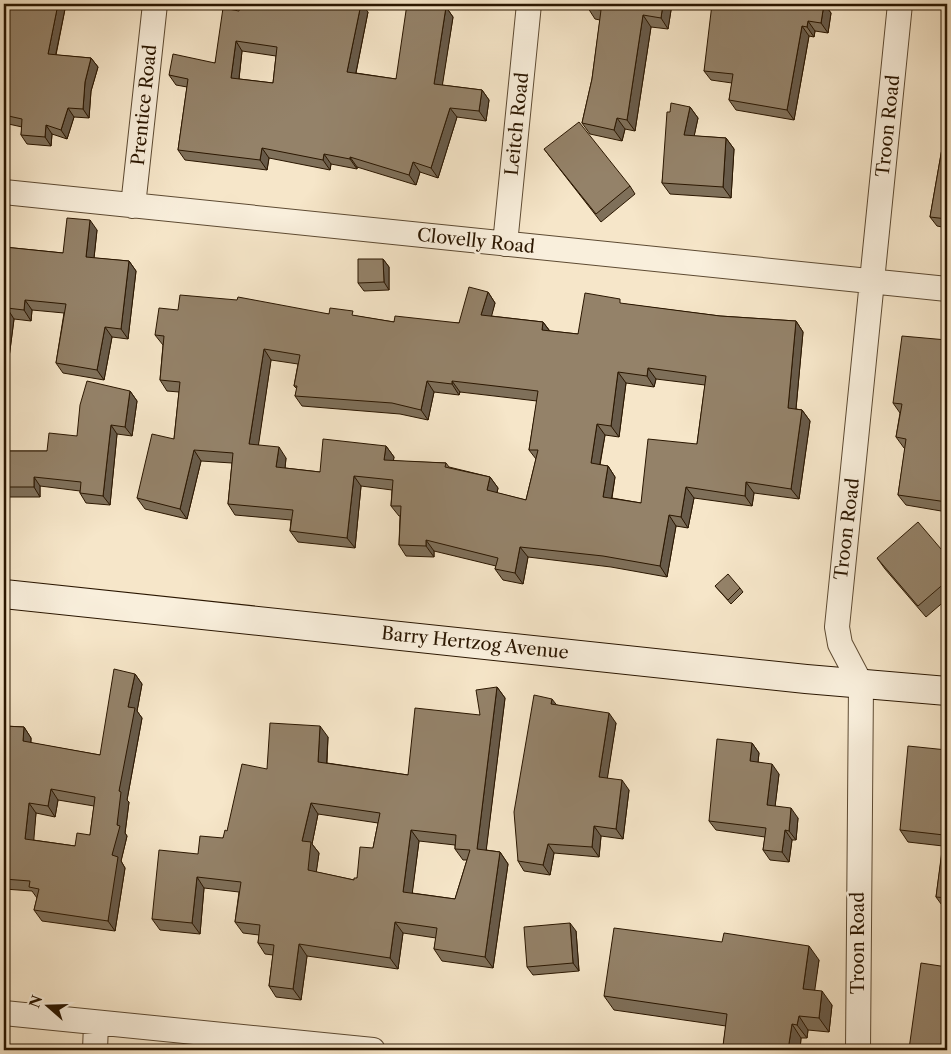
<svg xmlns="http://www.w3.org/2000/svg" width="951" height="1054" font-family="'Libre Caslon Text',serif">
<style>
.lines{fill:none;stroke-linecap:round;stroke-linejoin:round}
.minor-casing{stroke:#5d4a32;stroke-width:26}
.secondary-casing{stroke:#2a1600;stroke-width:30}
.minor{stroke:#f9efdc;stroke-width:24}
.secondary{stroke:#f9efdc;stroke-width:28}
.wall{fill:#7f705a;stroke:#2a1600;fill-rule:evenodd}
.shaded-wall{fill:#685b4a;stroke:#2a1600}
.building{fill:#948269;stroke:#2a1600;fill-rule:evenodd}
.labels{text-anchor:middle;dominant-baseline:central;stroke-width:5;stroke-linejoin:round;paint-order:stroke}
.street-label{font-size:18px;fill:#2a1600;stroke:#f9efdc}
</style>
<rect width="100%" height="100%" fill="#f6e6c9"/>
<filter id="stains"><feTurbulence type="fractalNoise" baseFrequency=".004" numOctaves="4"/><feColorMatrix values="0 0 0 0 .2 0 0 0 0 .09 0 0 0 0 .02 0 0 0 .5 -.17"/></filter>
<radialGradient id="worn" r=".72"><stop offset=".6" stop-color="#630" stop-opacity="0"/><stop offset="1" stop-color="#630" stop-opacity=".3"/></radialGradient>
<g class="lines">
<g class="minor-casing">
<path id="minor" d="M4,192L947,289
M133,206L155,4
M505,244L529,4
M4,1013L373,1050
M95,1050L96,1024
M858,1050L861,684L840,644L837,627L900,4"/>
</g>
<g class="secondary-casing">
<path id="secondary" d="M4,594L806,679L947,691"/>
</g>
<use href="#minor" class="minor"/>
<use href="#secondary" class="secondary"/>
</g>
<path class="wall" d="M4,4H66L56,55L91,58L98,67L91,91L89,118L74,117L67,139L52,134L51,146L27,144L21,135L22,127L4,123Z
M672,4L668,29L651,27L635,131L625,129L622,141L590,134L582,123L592,79L600,20L595,19L588,8Z
M824,4L831,13L828,33L815,31L814,37L809,36L794,120L736,110L729,100L732,83L711,80L704,71L728,5Z
M446,7L453,17L442,85L482,90L489,100L486,121L457,117L438,178L420,172L416,185L357,167V169L331,164L330,170L269,158L267,170L185,160L178,150L187,87L176,85L169,75L215,63L239,11L368,12L356,73L396,79ZM242,51L276,56L273,83L239,79Z
M690,107L698,118L694,136L726,138L734,149L731,198L670,194L662,183L670,112Z
M947,120V228L937,226L930,217Z
M544,149L630,186L635,194L601,222Z
M97,230L94,258L129,261L136,271L128,339L112,337L104,380L63,373L56,363L64,313L32,310L31,321L14,319L6,381L4,380V247L63,253Z
M383,259L389,267V290L364,291L358,283Z
M488,292L495,303L491,316L543,322L550,331L578,334L624,304L720,316L796,321L803,332L796,409L802,410L810,421L799,499L754,493L752,506L694,498L688,528L676,526L667,577L611,567L528,557L523,584L503,580L495,569L496,566L434,551V557L406,556L399,545L400,516H399L391,506L392,490L361,486L355,548L298,542L290,531L291,520L235,515L228,504L232,463L201,461L187,519L145,509L137,498L174,439L179,392L167,391L160,380L163,345L155,335L178,310L329,314L356,316L394,322L459,323ZM271,360L298,364L294,386L297,389L295,396L302,406L400,414L428,420L434,392L459,395L460,392L537,401L529,450L536,459L526,500L497,493L498,488L490,477L449,467L446,463L393,461L394,457L386,446L320,472L285,468L286,458L258,445ZM656,379L705,385L697,444L641,503L612,498L615,477L608,466L600,465L605,435L619,437L626,383L654,387Z
M947,340V512L906,505L898,495L905,449L904,448L896,437L900,413L893,403Z
M130,391L137,401L132,436L117,434L110,505L86,503L80,493V491L40,486V497H4V451H47L77,436Z
M947,556V599L926,617L885,569L877,558Z
M715,586L740,588L743,592L731,604Z
M135,674L142,684L137,711L142,718L127,800L129,802L125,833L127,836L121,861L125,868L115,931L42,921L34,910L37,898L32,891L4,889V726L24,727L31,738V743L100,755ZM58,800L94,806L90,835L75,846L33,840L36,813L55,817Z
M497,687L505,698L486,850L500,852L508,864L493,968L442,961L434,949L436,938L403,933L398,969L307,956L301,1000L276,997L269,986L273,955L265,954L258,943L259,935L243,933L235,922L239,892L204,888L200,934L160,930L152,919L198,854L223,838L267,769L328,737L327,763L408,775L480,715ZM318,814L378,823L373,848L357,878L354,880L316,872L319,853L312,844ZM419,841L455,845V849L463,860H467L455,899L412,893Z
M557,705L616,723L607,778L629,790L623,839L601,836L599,857L554,853L550,875L524,871L518,861Z
M752,743L759,753L758,762L779,774L775,806L798,818L796,840H792L789,862L770,860L763,850L765,837L716,830L709,821Z
M947,750V909L944,908L936,897L943,846L908,842L900,830Z
M576,931L579,971L533,975L527,967Z
M819,960L814,990L832,1005L829,1032L808,1030L807,1038H801L800,1050H726L723,1046L726,1026L614,1010L604,996Z"/>
<path class="shaded-wall" d="M58,4H66L54,63L48,54Z
M361,4H362L368,12L354,82L347,72Z
M663,4H672L668,29L661,18Z
M824,4L831,13L828,33L821,23Z
M446,7L453,17L441,94L434,84Z
M643,15L651,27L635,131L627,120Z
M808,21L815,31L814,37L807,27Z
M802,26L809,36L794,120L787,110Z
M236,41L242,51L238,87L231,78Z
M91,58L98,67L91,91L89,118L83,109L85,82Z
M482,90L489,100L486,121L479,111Z
M690,107L698,118L692,146L684,135Z
M68,108L74,117L67,139L61,130Z
M450,108L457,117L438,178L431,168Z
M617,118L625,129L622,141L614,130Z
M46,125L52,134L51,146L45,137Z
M726,138L734,149L731,198L723,187Z
M262,148L269,158L267,170L260,160Z
M324,154L331,164L330,170L323,160Z
M350,157L357,167V169L350,159Z
M413,162L420,172L416,185L409,175Z
M90,220L97,230L93,267L86,257Z
M383,259L389,267V290L384,282Z
M129,261L136,271L128,339L121,329Z
M488,292L495,303L489,326L481,315Z
M25,300L32,310L31,321L24,310Z
M7,308L14,319L6,381L4,378V332Z
M796,321L803,332L795,419L788,408Z
M543,322L551,333L542,330Z
M105,327L112,337L104,380L97,370Z
M264,349L271,360L257,455L249,444Z
M648,368L656,379L654,387L647,376Z
M618,372L626,383L619,437L611,426Z
M427,381L434,392L428,420L421,410Z
M452,381L460,392L459,395L452,384Z
M130,391L137,401L132,436L125,427Z
M802,410L810,421L799,499L791,489Z
M597,424L605,435L598,474L591,463Z
M111,425L117,434L110,505L103,496Z
M947,440V486L942,478Z
M386,446L394,457L392,471L384,460Z
M279,447L286,458L284,478L276,467Z
M194,450L201,461L187,519L180,509Z
M608,466L615,477L610,508L603,497Z
M354,476L361,486L355,548L347,538Z
M34,477L40,486V497L34,487Z
M490,477L498,488L495,501L487,490Z
M746,482L754,493L752,506L745,496Z
M686,487L694,498L688,528L681,517Z
M669,515L676,526L667,577L660,566Z
M426,540L434,551V557L426,546Z
M520,547L528,557L523,584L515,573Z
M135,674L142,684L137,711L142,718L127,800L129,802L125,833L127,836L121,861L125,868L115,931L108,921L112,855L117,825L119,791L128,707Z
M497,687L505,698L485,860L477,849Z
M552,699L559,708L551,704Z
M609,713L616,723L606,787L599,777Z
M320,726L328,737L326,773L318,762Z
M24,727L31,738L30,752L23,741Z
M752,743L759,753L757,771L750,761Z
M772,764L779,774L774,815L767,805Z
M622,780L629,790L623,839L616,829Z
M51,789L58,800L55,817L48,806Z
M29,803L36,813L33,850L25,839Z
M311,803L318,814L312,844L319,853L315,881L308,870L302,841Z
M791,808L798,818L796,840L789,831Z
M594,826L601,836L599,857L592,847Z
M411,830L419,841L411,903L403,892Z
M785,830L792,840L789,862L782,852Z
M548,844L554,853L550,875L543,865Z
M500,852L508,864L493,968L485,957Z
M197,877L204,888L200,934L192,923Z
M395,922L403,933L398,969L390,958Z
M570,923L576,931L579,971L573,963Z
M299,944L307,956L301,1000L293,989Z
M809,946L819,960L813,1003L803,989Z
M822,991L832,1005L829,1032L819,1018Z
M799,1016L808,1030L807,1038L797,1025Z
M792,1024L801,1038L800,1050H788Z"/>
<path class="building" d="M4,4H58L48,54L91,58L85,82L83,109L68,108L61,130L46,125L45,137L21,135L22,119L4,115Z
M240,4H361L347,72L396,79L407,4H422L446,7L434,84L482,90L479,111L450,108L431,168L413,162L409,175L350,157V159L324,154L323,160L262,148L260,160L178,150L188,79L169,75L173,54L215,63L223,8L239,11ZM236,41L277,47L273,83L231,78Z
M588,4H663L661,18L643,15L627,120L617,118L614,130L582,123L592,79L601,10L588,8Z
M712,4L728,5V4H824L821,23L808,21L807,27L802,26L787,110L729,100L733,74L704,71Z
M671,103L690,107L684,135L726,138L723,187L662,183L667,112H670Z
M947,120V219L930,217Z
M579,122L630,186L596,214L544,149Z
M67,218L90,220L86,257L129,261L121,329L105,327L97,370L56,363L66,304L25,300L24,310L7,308L4,332V247L63,253Z
M358,259H383L384,282L358,283Z
M469,287L488,292L481,315L543,322L542,330L578,334L585,293L620,299V303L720,316L796,321L788,408L802,410L791,489L746,482L745,496L686,487L681,517L669,515L660,566L603,556L520,547L515,573L495,569L498,558L426,540V546L399,545L401,506H391L393,480L354,476L347,538L290,531L293,510L228,504L233,453L194,450L180,509L137,498L152,434L174,439L180,382L160,380L164,336L155,335L159,308L178,310L180,295L237,300L238,297L329,314L330,308L353,311L352,315L394,322L395,316L459,323ZM264,349L300,355L294,386H297L295,396L392,403L421,410L427,381L452,384V381L538,391L529,450H538L526,500L487,490L490,477L445,467L446,463L384,460L386,446L323,439L320,472L276,467L279,447L249,444ZM648,368L706,376L697,444L648,439L641,503L603,497L608,466L591,463L597,424L611,426L618,372L647,376Z
M902,336L947,340V440L942,478L947,479V502L898,495L906,439L896,437L902,404L893,403Z
M87,381L130,391L125,427L111,425L103,496L80,493L81,482L34,477V487H4V451H47L49,433L77,436L80,405Z
M918,522L947,556V581L918,606L877,558Z
M728,574L740,588L728,600L715,586Z
M114,669L135,674L128,707L135,708L119,791L121,792L117,825L120,826L112,855L118,857L108,921L34,910L39,889L29,887L30,881L4,879V726L24,727L23,741L100,755ZM51,789L95,797L90,835L77,833L75,846L25,839L29,803L48,806Z
M497,687L477,849L500,852L485,957L434,949L437,928L395,922L390,958L299,944L293,989L269,986L274,945L258,943L260,925L235,922L241,882L197,877L192,923L152,919L159,850L198,854L200,836L223,838L225,830L227,831L242,764L267,769L270,723L320,726L318,762L408,775L415,708L480,715L476,690ZM311,803L380,813L373,848L360,847L357,878H354V880L308,870L311,842L302,841ZM411,830L456,835L455,849L470,850L455,899L403,892Z
M534,695L552,699L551,704L609,713L599,777L622,780L616,829L594,826L592,847L548,844L543,865L518,861L514,812Z
M717,739L752,743L750,761L772,764L767,805L791,808L789,831L785,830L782,852L763,850L766,828L709,821Z
M908,746L947,750V898L936,897L944,835L900,830Z
M570,923L573,963L527,967L524,927Z
M614,928L722,942L724,933L809,946L803,989L822,991L819,1018L799,1016L797,1025L792,1024L788,1050H754L723,1046L727,1014L604,996Z
M921,963L947,967V1050H916L909,1049Z"/>
<g class="labels">
<g class="street-label">
<text transform="translate(144 105) rotate(-84)">Prentice Road</text>
<text transform="translate(517 124) rotate(-84)">Leitch Road</text>
<text transform="translate(888 126) rotate(-84)">Troon Road</text>
<text transform="translate(476 241) rotate(6)">Clovelly Road</text>
<text transform="translate(847 529) rotate(-83)">Troon Road</text>
<text transform="translate(475 643) rotate(6)">Barry Hertzog Avenue</text>
<text transform="translate(858 943) rotate(-90)">Troon Road</text>
</g>
</g>
<rect width="951" height="1054" fill="none" stroke="#f6e6c9" stroke-width="20"/>
<rect x="5" y="5" width="941" height="1044" fill="none" stroke="#2a1600" stroke-width="2.5"/>
<rect x="10" y="10" width="931" height="1034" fill="none" stroke="#2a1600"/>
<g transform="translate(48 1006) rotate(290)" stroke="#f9efdc" stroke-width="4" paint-order="stroke">
<path d="M0-4L9 19L0 12L-9 19Z" fill="#2a1600"/>
<text y="-8" font-size="14" font-weight="bold" text-anchor="middle" fill="#2a1600">N</text>
</g>
<rect width="100%" height="100%" filter="url(#stains)"/>
<rect width="100%" height="100%" fill="url(#worn)"/>
</svg>
